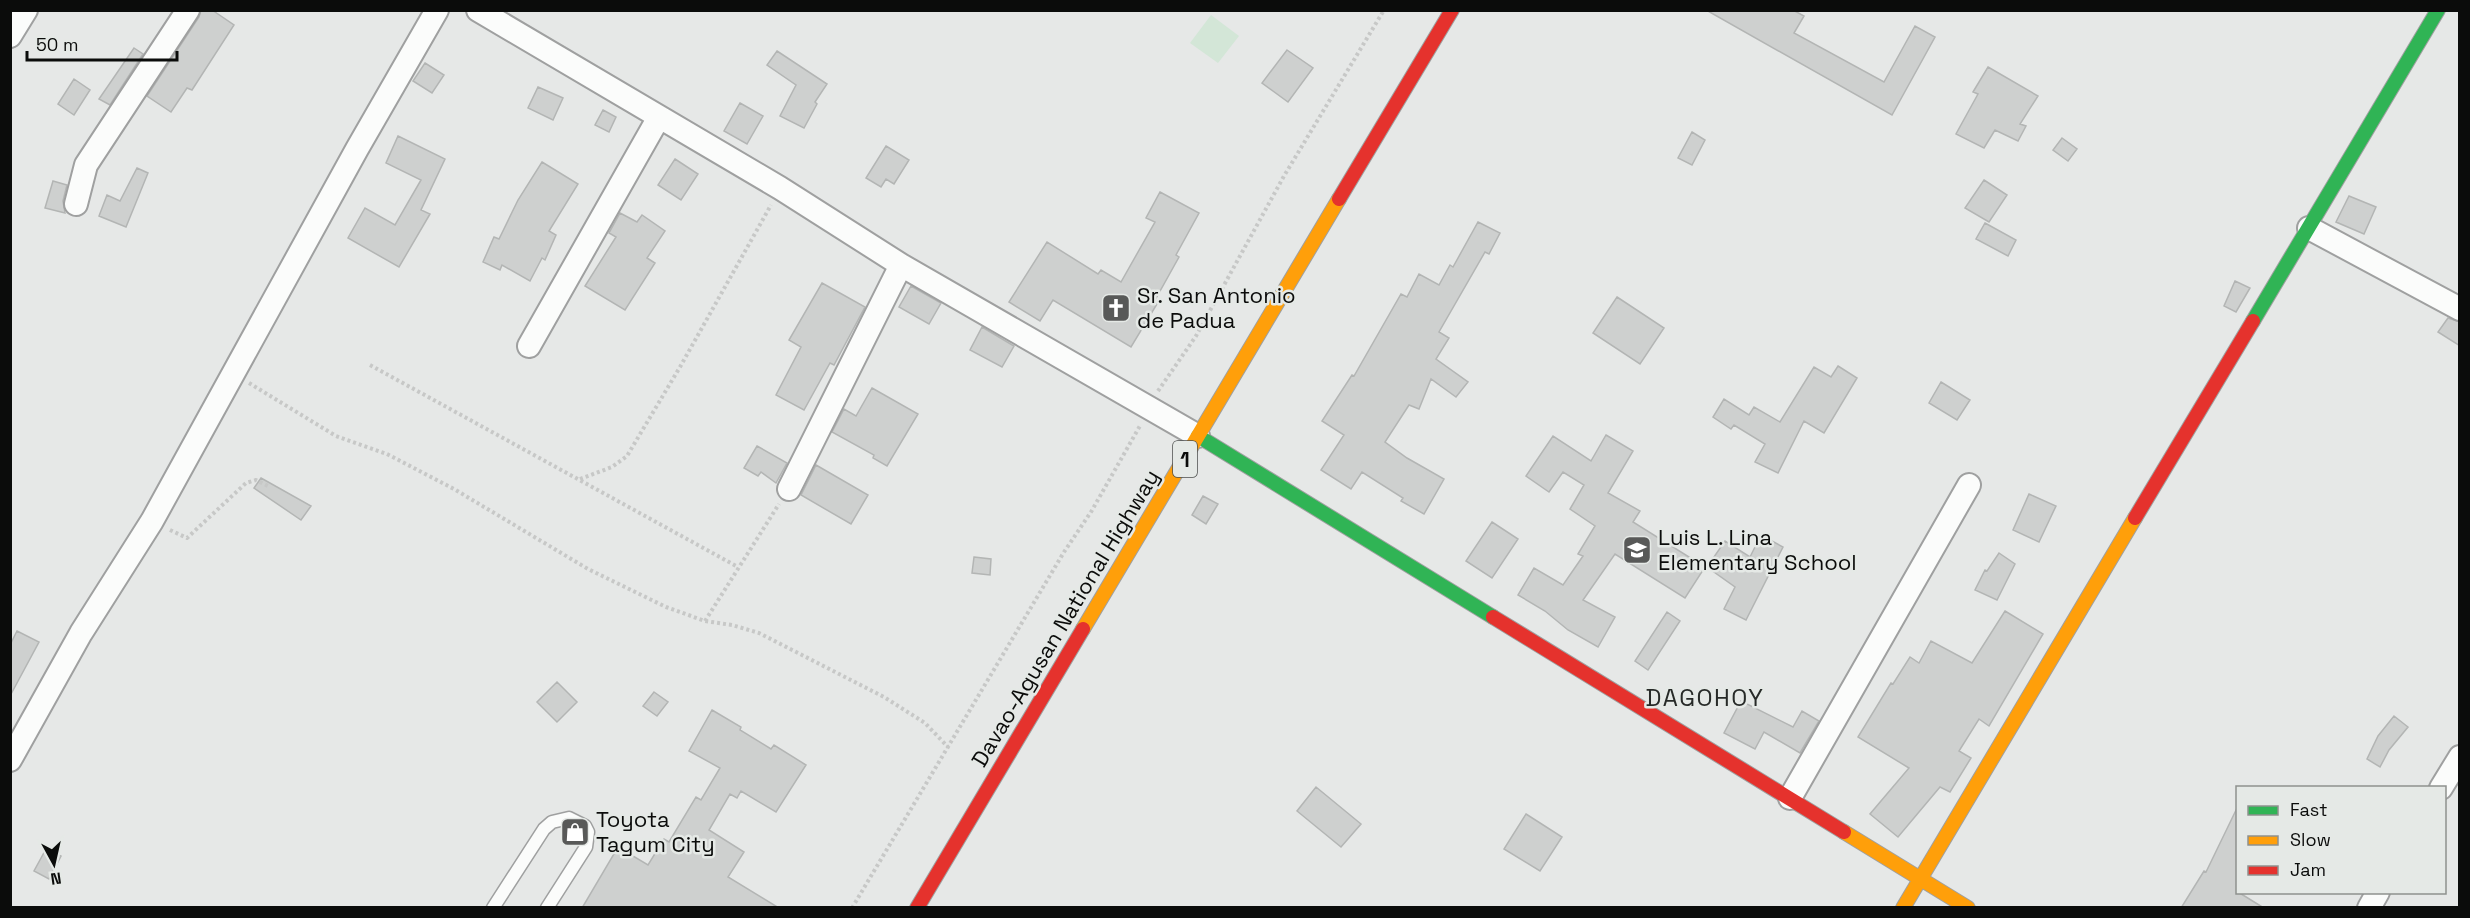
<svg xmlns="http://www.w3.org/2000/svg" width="2470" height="918" font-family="'Space Grotesk',sans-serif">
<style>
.green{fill:#d3e6d7}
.building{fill:#ced0cf;stroke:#b3b5b4;stroke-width:1.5}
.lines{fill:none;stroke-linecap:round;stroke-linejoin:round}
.lane-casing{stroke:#9fa0a0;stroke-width:15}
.street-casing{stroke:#9fa0a0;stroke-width:26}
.fast-casing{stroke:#9fa0a0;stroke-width:16}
.slow-casing{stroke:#9fa0a0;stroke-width:16}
.jam-casing{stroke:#9fa0a0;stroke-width:16}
.path{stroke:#c7c8c7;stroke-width:4;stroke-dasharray:3 3;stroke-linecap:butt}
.lane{stroke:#fbfcfb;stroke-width:12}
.street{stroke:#fbfcfb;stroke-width:22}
.fast{stroke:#30b455;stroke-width:14}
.slow{stroke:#ff9f0a;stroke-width:14}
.jam{stroke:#e5322d;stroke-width:14}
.labels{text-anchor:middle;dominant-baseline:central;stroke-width:5;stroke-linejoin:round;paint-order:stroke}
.shield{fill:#e5e9e6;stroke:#4c4e4d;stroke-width:1.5}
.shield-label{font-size:21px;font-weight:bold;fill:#0b0c0b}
.poi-label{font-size:22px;fill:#0b0c0b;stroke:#e5e9e6;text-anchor:start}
.street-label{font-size:22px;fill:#0b0c0b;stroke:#e5e9e6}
.neighbourhood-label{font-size:24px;letter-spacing:1.5px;fill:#272a28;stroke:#e5e9e6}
</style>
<rect width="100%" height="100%" fill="#e6e8e7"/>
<path class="green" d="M1211,15L1239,36L1218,63L1190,43Z"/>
<path class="building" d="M201,10H212L234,25L192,90L187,88L171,112L147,96L199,17Z
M1706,10H1793L1804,16L1794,33L1884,82L1915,26L1935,37L1892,115Z
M134,48L143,54L110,105L99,99Z
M1287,50L1313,68L1288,102L1262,83Z
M777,51L827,84L815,102L817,104L804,128L780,116L796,85L767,65Z
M425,63L444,75L432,93L413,81Z
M1988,67L2038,96L2020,124L2026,126L2018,141L1995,130L1984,148L1956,134L1978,94L1973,92Z
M74,79L90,90L74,115L58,104Z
M538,87L563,98L553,120L528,108Z
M740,103L763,116L747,144L724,131Z
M603,110L616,117L609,132L595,125Z
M1692,132L1705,140L1692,165L1678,158Z
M398,136L445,159L421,210L430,214L399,267L348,238L365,208L395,225L421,180L386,163Z
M2062,138L2077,149L2068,161L2053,150Z
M886,146L909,160L894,184L886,179L881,187L866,178Z
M675,159L698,174L681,200L658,185Z
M542,162L578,184L549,231L556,235L545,260L542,258L530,281L502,265L500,270L483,262L494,237L499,239L518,200Z
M137,168L148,173L126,227L99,216L107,195L120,201Z
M1984,180L2007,195L1989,222L1965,208Z
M53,181L67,185L63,201L65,213L45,208Z
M1160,192L1199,213L1176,255L1179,257L1154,302L1157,304L1131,347L1053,300L1040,321L1009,302L1047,242L1098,274L1101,270L1121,282L1155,222L1146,218Z
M2349,196L2376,207L2364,234L2336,222Z
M620,213L637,222L642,215L665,231L647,258L655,263L625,310L585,286L616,237L609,233Z
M1478,222L1500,233L1489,254L1485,252L1439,332L1449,338L1436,359L1468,382L1456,397L1431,379L1419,409L1409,405L1385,442L1407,458L1444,479L1424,514L1401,501L1403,498L1362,472L1351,489L1321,470L1344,435L1322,421L1352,375L1354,376L1401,294L1407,297L1419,274L1439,285L1450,265L1453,267Z
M1985,223L2016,240L2008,256L1976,239Z
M2235,281L2250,288L2236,312L2224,306Z
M822,283L865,307L834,365L830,363L804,410L776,395L801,347L789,340Z
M911,286L941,303L929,324L899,307Z
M1617,297L1664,328L1640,364L1593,333Z
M2448,318L2460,322V346L2438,332Z
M982,327L1014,346L1002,367L970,350Z
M1838,366L1857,378L1824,433L1804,421L1778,473L1755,462L1765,444L1734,425L1731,429L1713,417L1724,399L1749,415L1754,407L1780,422L1814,367L1831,377Z
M1941,382L1970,400L1957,420L1929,403Z
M872,388L918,414L887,466L873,458L874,455L832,432L844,409L856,416Z
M1606,435L1633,451L1608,493L1640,511L1633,522L1705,567L1685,598L1615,554L1583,600L1615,617L1598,647L1568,630L1545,611L1518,595L1534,568L1563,585L1583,556L1578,554L1595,526L1570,509L1584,485L1563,472L1549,492L1526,476L1553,436L1591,461Z
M757,446L787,463L776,483L761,472L758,476L744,468Z
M816,465L868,495L851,524L801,495Z
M261,478L311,506L301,520L254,488Z
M2029,494L2056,506L2039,542L2013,530Z
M1203,496L1218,504L1206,524L1192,515Z
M1492,522L1518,539L1492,578L1466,561Z
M1761,535L1783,547L1746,620L1724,609L1735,587L1707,567L1725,541L1750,557Z
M1999,553L2015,564L1997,600L1975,590L1985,570L1987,571Z
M974,557L991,559L990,575L972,573Z
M2005,611L2043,634L1989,726L1979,719L1959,751L1971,758L1950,792L1940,787L1898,837L1870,814L1909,768L1858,737L1891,683L1893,684L1910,657L1919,663L1931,641L1972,663Z
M1667,612L1680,621L1648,670L1635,661Z
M17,631L39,642L10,696V645Z
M557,682L577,702L557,722L537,702Z
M654,692L668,702L657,716L643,706Z
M1741,701L1793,727L1802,711L1819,721L1800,753L1764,732L1755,749L1724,733Z
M712,710L741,727L740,730L771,749L774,745L806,765L776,812L741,791L737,798L730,794L709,830L744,852L728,877L779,908H582L618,847L648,865L664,839L669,842L696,797L701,800L720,768L689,751Z
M2394,716L2408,727L2389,750L2380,767L2367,759L2378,736Z
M1316,787L1361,824L1341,847L1297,811Z
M2238,806V892L2264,908H2181L2204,871L2206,872Z
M1526,814L1562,837L1540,871L1504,849Z
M46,849L61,856L49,879L34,871Z"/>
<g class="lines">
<g class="lane-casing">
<path id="lane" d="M493,908L544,829L552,822L569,818L585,826L588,832L586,847L547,908"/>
</g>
<g class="street-casing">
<path id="street" d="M478,10L780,188L901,265L1198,436
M10,36L26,10
M76,204L86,165L188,10
M2309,228L2460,309
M529,346L659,117
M789,489L901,265
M10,760L81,633L152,521L357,149L437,10
M2441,788L2460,757
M1790,798L1969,485
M2369,908L2378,892"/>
</g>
<g class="fast-casing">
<path id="fast" d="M2253,321L2438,10
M1198,436L1493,617"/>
</g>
<g class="slow-casing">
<path id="slow" d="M1083,629L1339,199
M1844,832L1968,908
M1903,908L2135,518"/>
</g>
<g class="jam-casing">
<path id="jam" d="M1339,199L1452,10
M2135,518L2253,321
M1493,617L1844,832
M917,908L1083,629"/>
</g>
<path class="path" d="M370,365L738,567
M249,383L336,436L387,454L454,489L588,569L666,607L705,621L732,625L759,633L884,697L925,723L948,747
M1158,391L1196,336L1284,176L1384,10
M580,479L612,467L627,456L680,367L771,205
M170,530L187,538L246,483L256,480L270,487
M705,621L779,504
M852,908L1064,552L1091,512L1141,424"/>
<use href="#lane" class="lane"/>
<use href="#street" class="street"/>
<use href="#fast" class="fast"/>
<use href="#slow" class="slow"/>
<use href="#jam" class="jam"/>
</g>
<defs>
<g id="church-square" transform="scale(1.5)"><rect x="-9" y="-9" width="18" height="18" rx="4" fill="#585958" stroke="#e5e9e6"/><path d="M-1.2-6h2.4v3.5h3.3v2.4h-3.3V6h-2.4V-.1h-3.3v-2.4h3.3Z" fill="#fff"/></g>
<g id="school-square" transform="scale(1.5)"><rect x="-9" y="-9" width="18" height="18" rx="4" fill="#585958" stroke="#e5e9e6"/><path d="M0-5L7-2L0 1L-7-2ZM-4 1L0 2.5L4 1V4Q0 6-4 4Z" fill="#fff"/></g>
<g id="shop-square" transform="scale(1.5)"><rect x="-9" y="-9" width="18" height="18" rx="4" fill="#585958" stroke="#e5e9e6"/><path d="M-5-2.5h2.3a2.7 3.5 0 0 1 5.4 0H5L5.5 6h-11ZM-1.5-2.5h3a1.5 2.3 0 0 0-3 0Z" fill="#fff"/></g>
</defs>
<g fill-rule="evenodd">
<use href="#church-square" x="1116" y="308"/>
<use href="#school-square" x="1637" y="550"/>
<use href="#shop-square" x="575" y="832"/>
</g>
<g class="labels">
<rect class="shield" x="1173" y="441" width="24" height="36" rx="4.5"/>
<g class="shield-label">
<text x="1185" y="459">1</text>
</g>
<g class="poi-label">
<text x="1137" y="295">Sr. San Antonio<tspan x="1137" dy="25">de Padua</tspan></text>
<text x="1658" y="537">Luis L. Lina<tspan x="1658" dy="25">Elementary School</tspan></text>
<text x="596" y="819">Toyota<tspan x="596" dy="25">Tagum City</tspan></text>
</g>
<g class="street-label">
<text transform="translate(1065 618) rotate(-59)">Davao-Agusan National Highway</text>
</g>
<g class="neighbourhood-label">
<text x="1705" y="697">DAGOHOY</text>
</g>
</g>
<rect width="2470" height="918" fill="none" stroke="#0b0c0b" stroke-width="24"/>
<rect x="2236" y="786" width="210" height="108" fill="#e5e9e6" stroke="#8e918e" stroke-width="1.5"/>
<rect x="2248" y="806" width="30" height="9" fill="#30b455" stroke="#8e918e" stroke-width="1.5"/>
<text x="2290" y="816" font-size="18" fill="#0b0c0b">Fast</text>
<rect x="2248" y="836" width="30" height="9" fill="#ff9f0a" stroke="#8e918e" stroke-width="1.5"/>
<text x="2290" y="846" font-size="18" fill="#0b0c0b">Slow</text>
<rect x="2248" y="866" width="30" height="9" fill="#e5322d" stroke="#8e918e" stroke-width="1.5"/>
<text x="2290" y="876" font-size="18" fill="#0b0c0b">Jam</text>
<g transform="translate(54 864) rotate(172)" stroke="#e5e9e6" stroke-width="4.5" paint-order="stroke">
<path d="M0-4.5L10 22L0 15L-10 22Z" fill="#0b0c0b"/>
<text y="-9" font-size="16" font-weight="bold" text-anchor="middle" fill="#0b0c0b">N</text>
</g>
<path d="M27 51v9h150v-9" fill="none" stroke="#0b0c0b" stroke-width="3"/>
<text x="36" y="51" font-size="18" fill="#0b0c0b" stroke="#e5e9e6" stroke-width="4.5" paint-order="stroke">50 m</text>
</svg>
